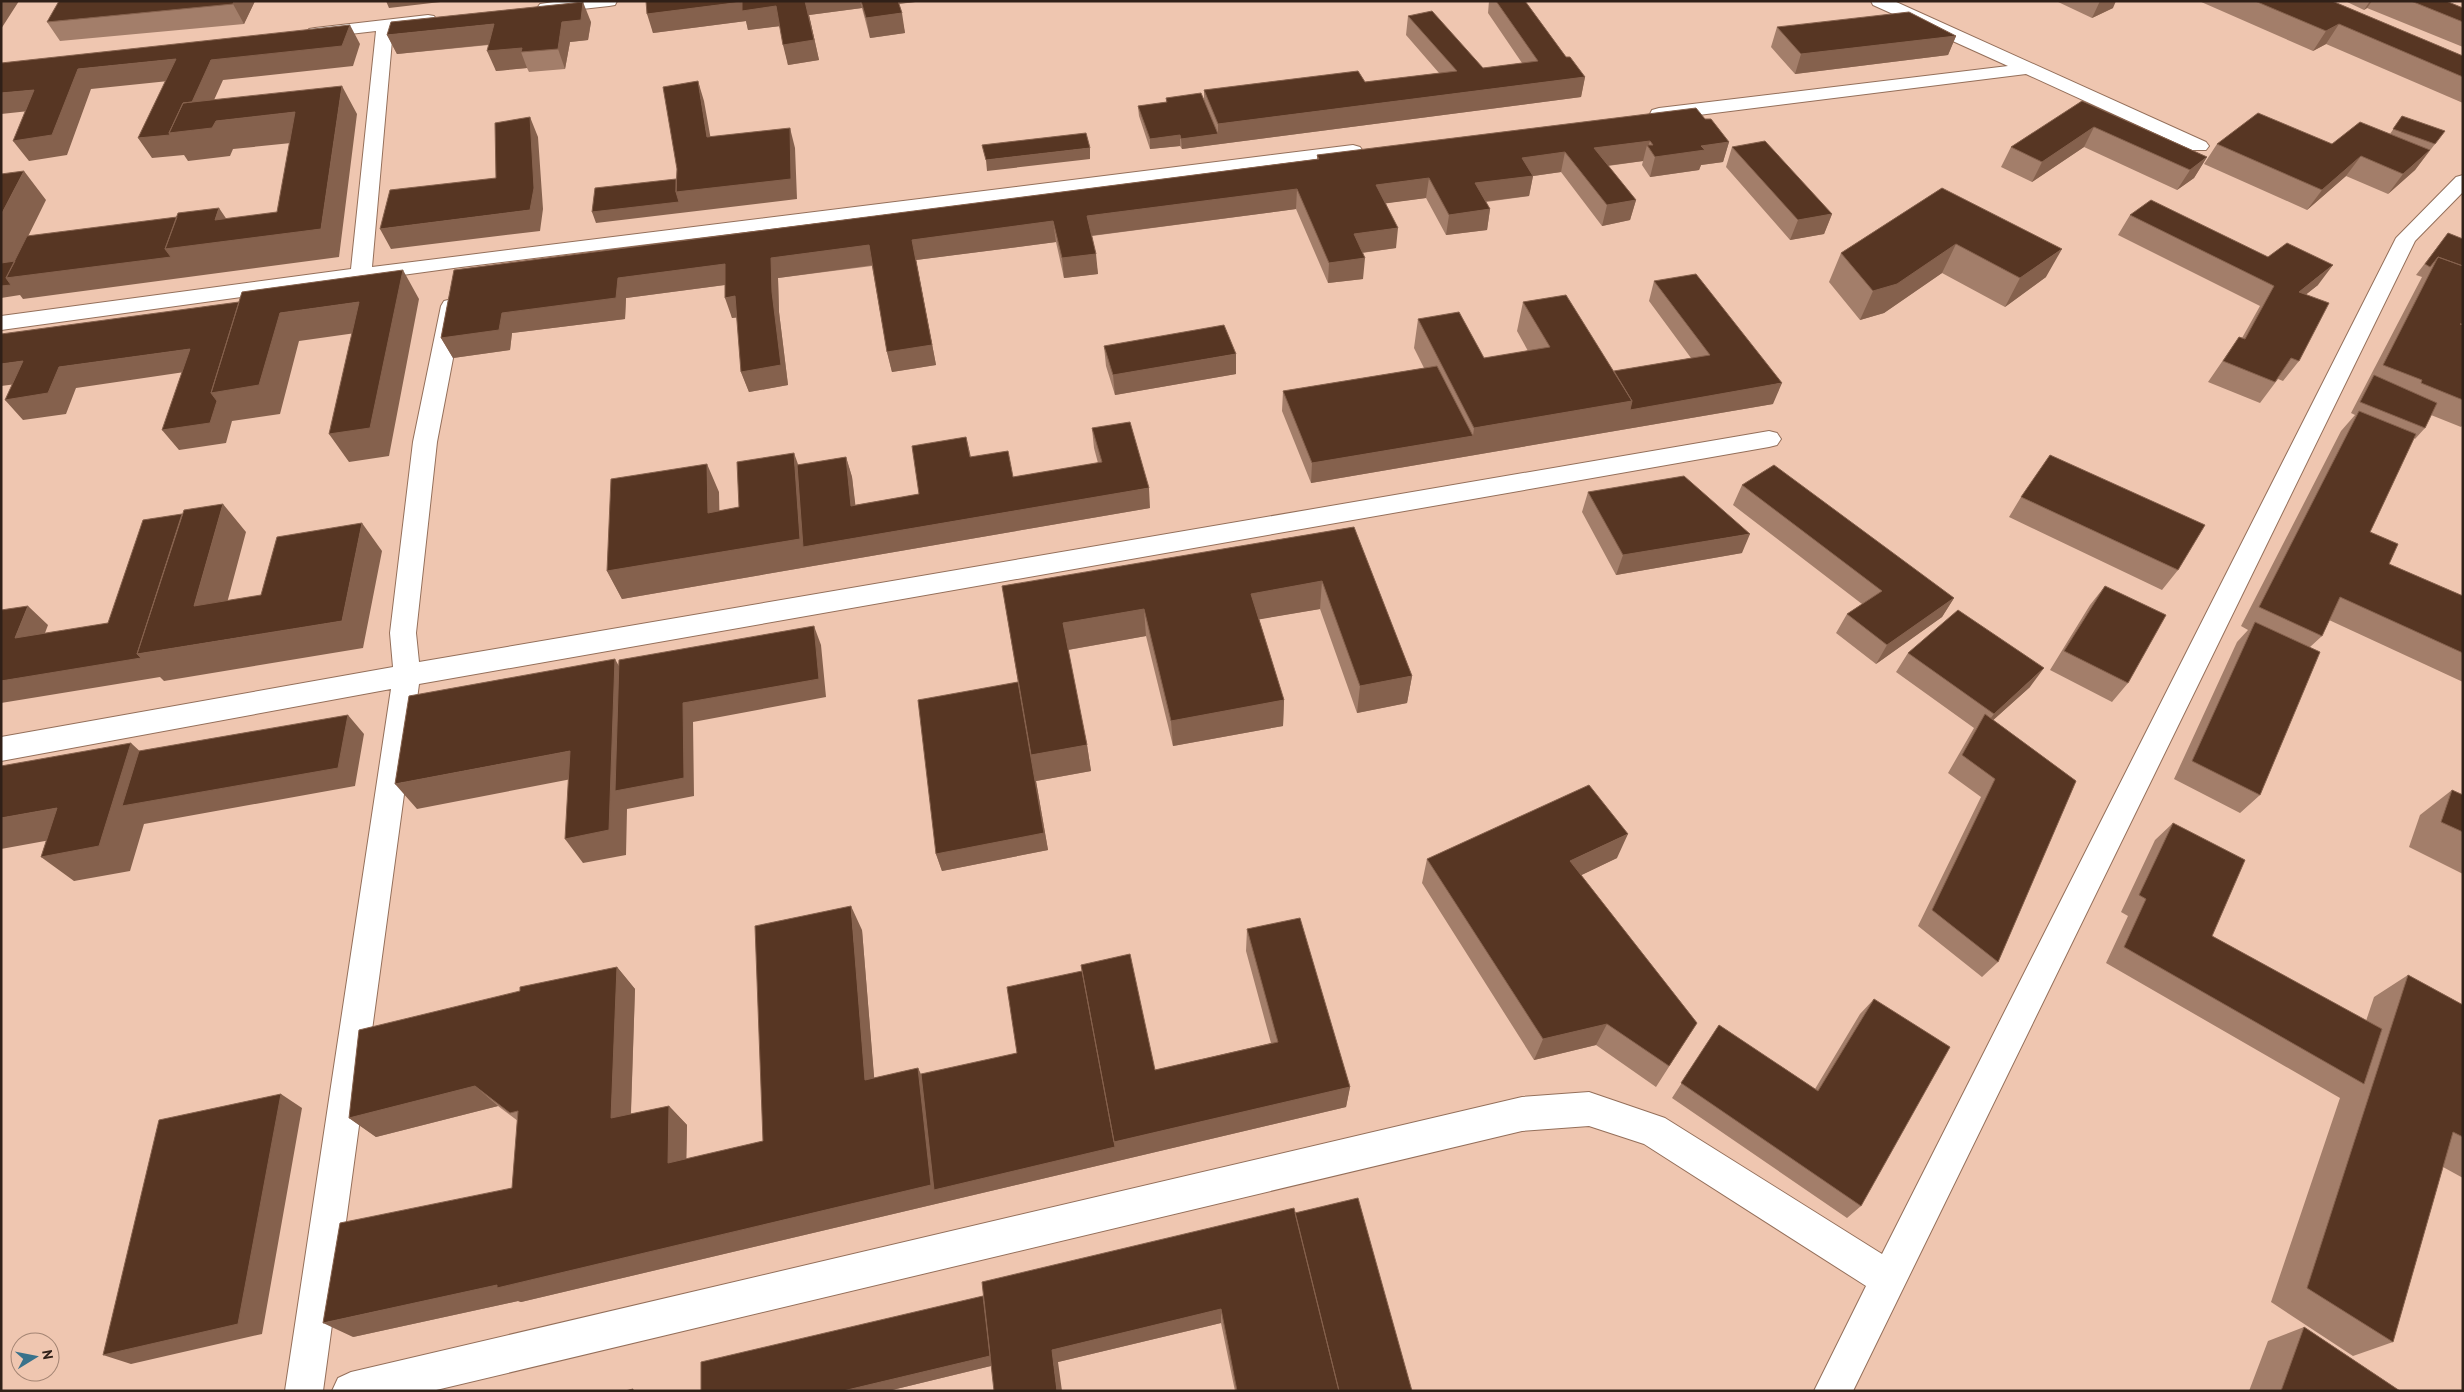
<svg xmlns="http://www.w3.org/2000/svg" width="2464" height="1392" font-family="'PT Sans',sans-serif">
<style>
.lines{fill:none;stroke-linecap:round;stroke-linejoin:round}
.minor-casing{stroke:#946f5a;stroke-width:2}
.minor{fill:#fff;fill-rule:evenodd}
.wall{fill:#a37e6a}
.shaded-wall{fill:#85614d}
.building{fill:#573623;stroke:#85614d}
</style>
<rect width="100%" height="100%" fill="#efc6b0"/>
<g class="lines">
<g class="minor-casing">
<path id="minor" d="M561,1H617L615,5L609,6L546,13L540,12L537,8L540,4Z
M1871,1H1894L2206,142L2209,146L2206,150H2192L2026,74L1659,120L1652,118L1650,114L1652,110L1659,108L2008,66L1873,5Z
M428,15L434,16L437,20L434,24L393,29L372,267L1353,145L1360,147L1363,151L1360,155L1353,157L461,267L1,330V316L351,269L376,31L315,38L309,37L306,33L309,29L315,28Z
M2463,175V192L2415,241L1853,1391H1814L1866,1286L1644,1144L1589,1126L1522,1131L432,1391H332L338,1378L351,1372L1522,1097L1589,1092L1665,1118L1882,1254L2396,238L2456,177Z
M452,299L460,301L463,306L437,442L416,633L419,662L1769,431L1777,433L1781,439L1777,445L1769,447L419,684L323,1391H285L391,689L1,761V737L393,667L390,633L413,442L441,306L444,301Z"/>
</g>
<use href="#minor" class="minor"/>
</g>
<path class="wall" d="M255,1L244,24L60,41L47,22Z
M646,1H924L899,4L905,33L870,38L862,8L809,15L819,60L788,65L780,26L748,30L746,21L653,33Z
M1489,1H1525L1566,57L1585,77L1581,97L1182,149L1180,146L1150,149L1139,116L1138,106L1166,102V98L1204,100V90L1365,82L1439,73L1406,35L1408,16L1483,68L1522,63L1488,13Z
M2056,1H2100L2113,8L2092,18Z
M2199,1H2332L2463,56V103L2326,44L2313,51Z
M2345,1H2446L2463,8V47L2367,8L2364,10Z
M591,22L588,40L570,42L565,69L529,72L527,68L496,71L489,45L397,54L387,35Z
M1777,27L1956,36L1948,55L1795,74L1771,47Z
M2082,101L2207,157L2194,178L2177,190L2084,147L2032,182L2001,167L2011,147Z
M2402,116L2435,144L2415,170L2388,194L2346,176L2307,210L2204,164L2217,144H2332L2390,134Z
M1705,119L1729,142L1723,162L1701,165L1699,170L1650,177L1642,165L1643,161L1608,166L1636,200L1630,220L1602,226L1561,172L1533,176L1529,196L1486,202L1490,209L1487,230L1446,235L1426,198L1386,203L1396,248L1362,253L1363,279L1328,283L1296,209L1092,236L1098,274L1064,278L1056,242L916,260L936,365L892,372L887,352L872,266L778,278L779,312L788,385L749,392L741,372L737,317L732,318L725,285L626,298L625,319L512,333L510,350L453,358L441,338L454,270L1317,159V155Z
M1732,147L1832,214L1824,234L1790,240L1726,167Z
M1942,188L2046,277L2005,307L1942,273L1884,313L1860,320L1829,282L1841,253Z
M2130,215L2318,285L2306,294L2299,361L2283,381L2278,379L2260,403L2208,382L2239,337L2242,338L2260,306L2118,235Z
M2448,233L2463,239V425L2461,427L2431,415L2425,428L2415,439L2414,438L2370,532L2389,564L2463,596V682L2329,620L2322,636L2310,647L2260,795L2240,813L2174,779L2237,642L2248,630L2241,626L2341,431L2355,415L2351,413L2422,277L2416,275Z
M1654,281L1773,404L1311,483L1282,411L1283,391L1424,368L1414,348L1418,319L1484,358L1528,351L1517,331L1523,302L1614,371L1691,358L1649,301Z
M1104,346L1236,374L1115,395L1106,366Z
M1092,428L1150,508L622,599L607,571L719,492V511L739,507L798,465L846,457L852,477L855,505L919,494L966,437L971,457L1013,477L1098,463L1094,448Z
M1742,485L1954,598L1942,617L1876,664L1836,633L1847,614L1862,604L1733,505Z
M1588,492L1742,553L1616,575L1582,512Z
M2021,497L2178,570L2162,590L2009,517Z
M1354,527L1412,676L1407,703L1357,713L1320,609L1259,619L1284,700L1283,726L1173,746L1146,636L1068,650L1087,745L1091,771L1036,781L1048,850L942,871L936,854L1018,682L1002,586Z
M2105,586L2128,683L2112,702L2050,670L2090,605Z
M1908,653L2030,687L1993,720L2076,781L1998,962L1982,977L1918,926L1981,797L1948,773L1974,728L1896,672Z
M2452,790L2463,795V874L2409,847L2420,815Z
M2173,823L2212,936L2366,1021L2374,997L2408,975L2463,1005V1178L2443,1167L2393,1342L2353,1356L2271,1302L2340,1098L2106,963L2128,916L2121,912L2155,840Z
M1617,858L1581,875L1697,1023L1656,1087L1596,1045L1534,1060L1422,883L1427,859Z
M1247,929L1350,1087L1346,1107L521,1302L518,1301L353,1337L512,1188L518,1121L498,1106L376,1137L349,1118L617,967L635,989L631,1114L669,1106L687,1125L686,1159L763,1141L862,930L874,1078L918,1068L921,1074L1155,1070L1271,1043L1246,951Z
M1874,999L1861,1206L1847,1218L1672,1098L1719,1025L1815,1089L1860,1014Z
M1295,1213L1412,1391H1235L1221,1323L1058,1362L991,1366L888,1391H701L983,1296Z
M2304,1327L2400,1391H2249L2268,1341Z"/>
<path class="shaded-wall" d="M1,1H19L1,29Z
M234,1H255L244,24L233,4Z
M386,1H449L389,8Z
M805,1H860L862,8L809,15L819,60L788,65L783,45Z
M896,1H924L896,4Z
M2100,1H2116L2113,8L2092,18Z
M2370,1H2372L2367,8L2364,10Z
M583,2L591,22L588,40L570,42L565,69L558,49L562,22Z
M742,2L776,6L781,26L748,30L746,21L653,33L647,14Z
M902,13L905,33L870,38L866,18Z
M494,24L503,43L397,54L387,35Z
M2339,24L2326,44L2313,51L2326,31Z
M350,25L360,44L353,66L223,80L201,129L216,121L295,112L311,141L233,149L230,156L188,161L184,155L152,158L138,138L169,133L211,60Z
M1956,36L1948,55L1795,74L1801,54Z
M522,48L521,52L527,68L496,71L487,51Z
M176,59L188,79L91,89L67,155L29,161L13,141L78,69Z
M1585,77L1581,97L1182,149L1181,139L1218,134V124Z
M698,81L704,101L714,157L707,137Z
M342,86L357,114L339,257L23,299L20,295L1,298V286L6,278L165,249L215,220L219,208L238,236L321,229Z
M34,90L48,109L1,114V93Z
M530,117L538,137L543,209L540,231L391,249L380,229L530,210Z
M2094,127L2084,147L2032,182L2042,162Z
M790,128L795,148L797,199L596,223L592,212L676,192Z
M1180,135V146L1150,149V139Z
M1650,141L1648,147L1647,145L1643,161L1589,168L1594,148Z
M1729,142L1723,162L1701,165L1699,170L1650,177L1655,157L1701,146Z
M1090,148V159L987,171L986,160Z
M2430,150L2415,170L2388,194L2403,174Z
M1565,152L1561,172L1533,176L1529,196L1472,203L1475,183L1522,158Z
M2361,156L2346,176L2307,210L2322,190Z
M2207,157L2194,178L2177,190L2190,170Z
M24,171L46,200L10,273L1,275V215Z
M1429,178L1426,198L1374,205L1376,185Z
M1297,189L1296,209L1089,236L1087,216Z
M1636,200L1630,220L1602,226L1607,205Z
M1490,209L1487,230L1446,235L1449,215Z
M1832,214L1824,234L1790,240L1798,220Z
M1053,221L1056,242L916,260L936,365L892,372L887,352L912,240Z
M1398,228L1396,248L1352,254L1354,234Z
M1956,244L1942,273L1884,313L1860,320L1873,291Z
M869,245L873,265L778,278L779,312L788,385L749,392L741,372L772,292L771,258Z
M2062,249L2046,277L2005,307L2020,278Z
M1096,254L1098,274L1064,278L1062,258Z
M1365,258L1363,279L1328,283L1329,263Z
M725,264L732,284L626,298L625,319L512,333L510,350L453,358L441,338L502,313L618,278Z
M2333,265L2318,285L2284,312L2299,292Z
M403,270L419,299L389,456L349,462L329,434Z
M735,296L742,317L732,318L725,298Z
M359,302L377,330L299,341L280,414L232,421L226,443L179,450L162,430L211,393L280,313Z
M190,349L205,369L76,388L66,414L23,420L5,400L59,367Z
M1236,354V374L1115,395L1113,375Z
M23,361L40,381L1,386V364Z
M1782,383L1773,404L1311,483L1312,463L1473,436L1474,428L1632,401Z
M794,453L804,481L808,546L1149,488L1150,508L622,599L607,571L800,539Z
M846,457L852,477L858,526L851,506Z
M707,464L719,492L720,541L708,513Z
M223,504L246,532L219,633L194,606Z
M362,523L382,551L363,648L164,681L160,677L1,703V681L137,654L342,621Z
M1750,534L1742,553L1616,575L1623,555Z
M1322,581L1320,609L1250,621L1251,594Z
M1954,598L1942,617L1876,664L1887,645Z
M28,606L48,625L36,657L15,638Z
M1144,609L1146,636L1067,650L1063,623Z
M814,626L821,645L826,697L693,722L694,796L627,809L626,855L583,863L565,839L615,659L630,686L683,703Z
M2044,668L2030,687L1980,732L1994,714Z
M1412,676L1407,703L1357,713L1360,686Z
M1284,700L1283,726L1173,746L1171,721Z
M348,715L364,734L355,786L144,824L130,871L74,881L41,857L131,743L159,769Z
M1087,745L1091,771L1036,781L1048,850L942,871L936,854L1031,755Z
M570,751L587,776L417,809L395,784Z
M57,808L89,833L1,849V818Z
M1628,834L1617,858L1561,885L1570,861Z
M851,906L862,930L876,1100L865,1080Z
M617,967L635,989L630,1137L611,1118Z
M1607,1024L1596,1045L1534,1060L1543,1039Z
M918,1068L927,1089L1115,1142L1350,1087L1346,1107L521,1302L518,1301L353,1337L323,1323L497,1285Z
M475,1086L498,1106L376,1137L349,1118Z
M281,1094L302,1108L262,1334L131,1364L103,1355Z
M669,1106L687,1125L686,1181L668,1163Z
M1221,1309V1323L1058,1362L1062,1391H1057L1052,1350Z
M993,1355L999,1364L888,1391H843Z"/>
<path class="building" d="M59,1H234L233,4L47,22Z
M646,1H805L814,40L783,45L776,6L742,11V2L647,14Z
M861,1H898L902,13L866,18Z
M1496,1H1525L1566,57H1570L1585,77L1218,124L1204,90L1358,71L1365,82L1457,71L1408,16L1432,11L1483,68L1538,61Z
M2255,1H2332L2463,56V77L2339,24L2326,31Z
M2411,1H2446L2463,8V22Z
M583,2L581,20L562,22L558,49L521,52L522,48L487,51L494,24L387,35L391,22Z
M1909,12L1956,36L1801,54L1777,27Z
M350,25L342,46L211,60L192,102L183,103L169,133L170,135L138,138L176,59L78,69L52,135L13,141L34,90L1,93V63Z
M698,81L707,137L790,128L791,179L676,192L677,169L663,87Z
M342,86L321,229L165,249L178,213L219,208L215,220L277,212L295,112L216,121L212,128L169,133L183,103Z
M1201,93L1218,134L1181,139L1180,135L1150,139L1138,106L1167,102L1166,98Z
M2082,101L2207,157L2190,170L2094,127L2042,162L2011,147Z
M1696,108L1705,119H1711L1729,142L1701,146L1705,150L1655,157L1647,145H1653L1650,141L1594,148L1636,200L1607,205L1565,152L1522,158L1533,176L1475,183L1490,209L1449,215L1429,178L1376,185L1398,228L1354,234L1365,258L1329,263L1297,189L1087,216L1096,254L1062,258L1053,221L912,240L932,345L887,352L869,245L771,258L772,292L781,365L741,372L735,296L725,298V264L618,278L616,298L502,313L499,330L441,338L454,270L1319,159L1317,155Z
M2258,113L2332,144L2360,122L2430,150L2403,174L2361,156L2322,190L2217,144Z
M2402,116L2445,131L2435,144L2393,129Z
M530,117L534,188L530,210L380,229L390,190L496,178L495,123Z
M1086,133L1090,148L986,160L982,145Z
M1765,141L1832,214L1798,220L1732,147Z
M24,171L1,215V174Z
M676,179V192L679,202L592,212L595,188Z
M1942,188L2062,249L2020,278L1956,244L1897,284L1873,291L1841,253Z
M2151,200L2268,257L2287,243L2333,265L2299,292L2329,303L2299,361L2291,358L2275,382L2223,361L2239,337L2245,339L2274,286L2130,215Z
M177,217L165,249L171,257L6,278L27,236Z
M2448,233L2463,239V266L2438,257L2430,267L2425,264Z
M2438,257L2463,266V324H2460L2463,325V400L2421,383L2422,380L2383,365Z
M15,261L6,278L11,285L1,286V263Z
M403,270L370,428L329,434L359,302L280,313L259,385L211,393L242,292Z
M1696,274L1782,383L1630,410L1632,401L1614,371L1710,355L1654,281Z
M1566,295L1632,401L1474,428L1418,319L1459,312L1484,358L1550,347L1523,302Z
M239,302L211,393L217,401L210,423L162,430L190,349L59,367L48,393L5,400L23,361L1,364V334Z
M1224,325L1236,354L1113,375L1104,346Z
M1437,366L1473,436L1312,463L1283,391Z
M2374,375L2437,403L2425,428L2360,402Z
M2359,411L2416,434L2370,532L2398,544L2389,564L2463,596V653L2340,597L2322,636L2259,607Z
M1130,422L1149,488L803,547L797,465L846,457L851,506L919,494L912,446L966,437L970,457L1008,451L1013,477L1102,462L1092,428Z
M794,453L800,539L607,571L611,479L707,464L708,513L739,507L737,462Z
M2050,455L2205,525L2178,570L2021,497Z
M1774,465L1954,598L1887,645L1847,614L1882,591L1742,485Z
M1684,476L1750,534L1623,555L1588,492Z
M223,504L194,606L261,595L277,537L362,523L342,621L137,654L184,510Z
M182,514L137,654L141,658L1,681V610L28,606L15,638L108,623L143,520Z
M1354,527L1412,676L1360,686L1322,581L1251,594L1284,700L1171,721L1144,609L1063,623L1087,745L1031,755L1002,586Z
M2105,586L2166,615L2128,683L2064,651Z
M1958,610L2044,668L1994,714L1908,653Z
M2255,622L2320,652L2260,795L2192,761Z
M814,626L819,679L683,703L684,778L615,791L619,660Z
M615,659L609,830L565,839L570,751L395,784L409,696Z
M1018,682L1044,833L936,854L918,700Z
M1985,714L2076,781L1998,962L1932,910L1995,779L1962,755Z
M348,715L338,768L122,806L139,751Z
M131,743L99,846L41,857L57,808L1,818V766Z
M1589,785L1628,834L1570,861L1697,1023L1669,1066L1607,1024L1543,1039L1427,859Z
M2452,790L2463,795V832L2441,822Z
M2173,823L2245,860L2212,936L2382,1029L2364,1084L2124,947L2146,899L2139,895Z
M851,906L865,1080L918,1068L931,1185L497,1288V1285L323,1323L340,1223L512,1188L518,1111L510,1113L475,1086L349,1118L359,1030L520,991V987L617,967L611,1118L669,1106L668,1163L763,1141L755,926Z
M1300,918L1350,1087L1114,1142L1081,965L1130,954L1155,1070L1278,1042L1247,929Z
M1082,971L1115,1147L934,1190L921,1074L1017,1053L1007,987Z
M2408,975L2463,1005V1137L2453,1132L2393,1342L2307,1288Z
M1874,999L1950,1047L1861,1206L1681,1083L1719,1025L1818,1091Z
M281,1094L238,1324L103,1355L159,1120Z
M1358,1198L1412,1391H1339L1295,1213Z
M1294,1208L1339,1391H1237L1221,1309L1052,1350L1057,1391H994L982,1282Z
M983,1296L990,1356L843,1391H701V1362Z
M2304,1327L2400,1391H2281Z
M633,1389V1391H625Z"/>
<rect width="2464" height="1392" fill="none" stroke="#302018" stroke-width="5"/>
<g transform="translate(35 1357) rotate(80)"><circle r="24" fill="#efc6b0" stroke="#a38473"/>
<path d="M0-4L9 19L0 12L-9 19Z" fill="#39728b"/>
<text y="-8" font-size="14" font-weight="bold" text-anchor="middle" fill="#302018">N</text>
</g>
</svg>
